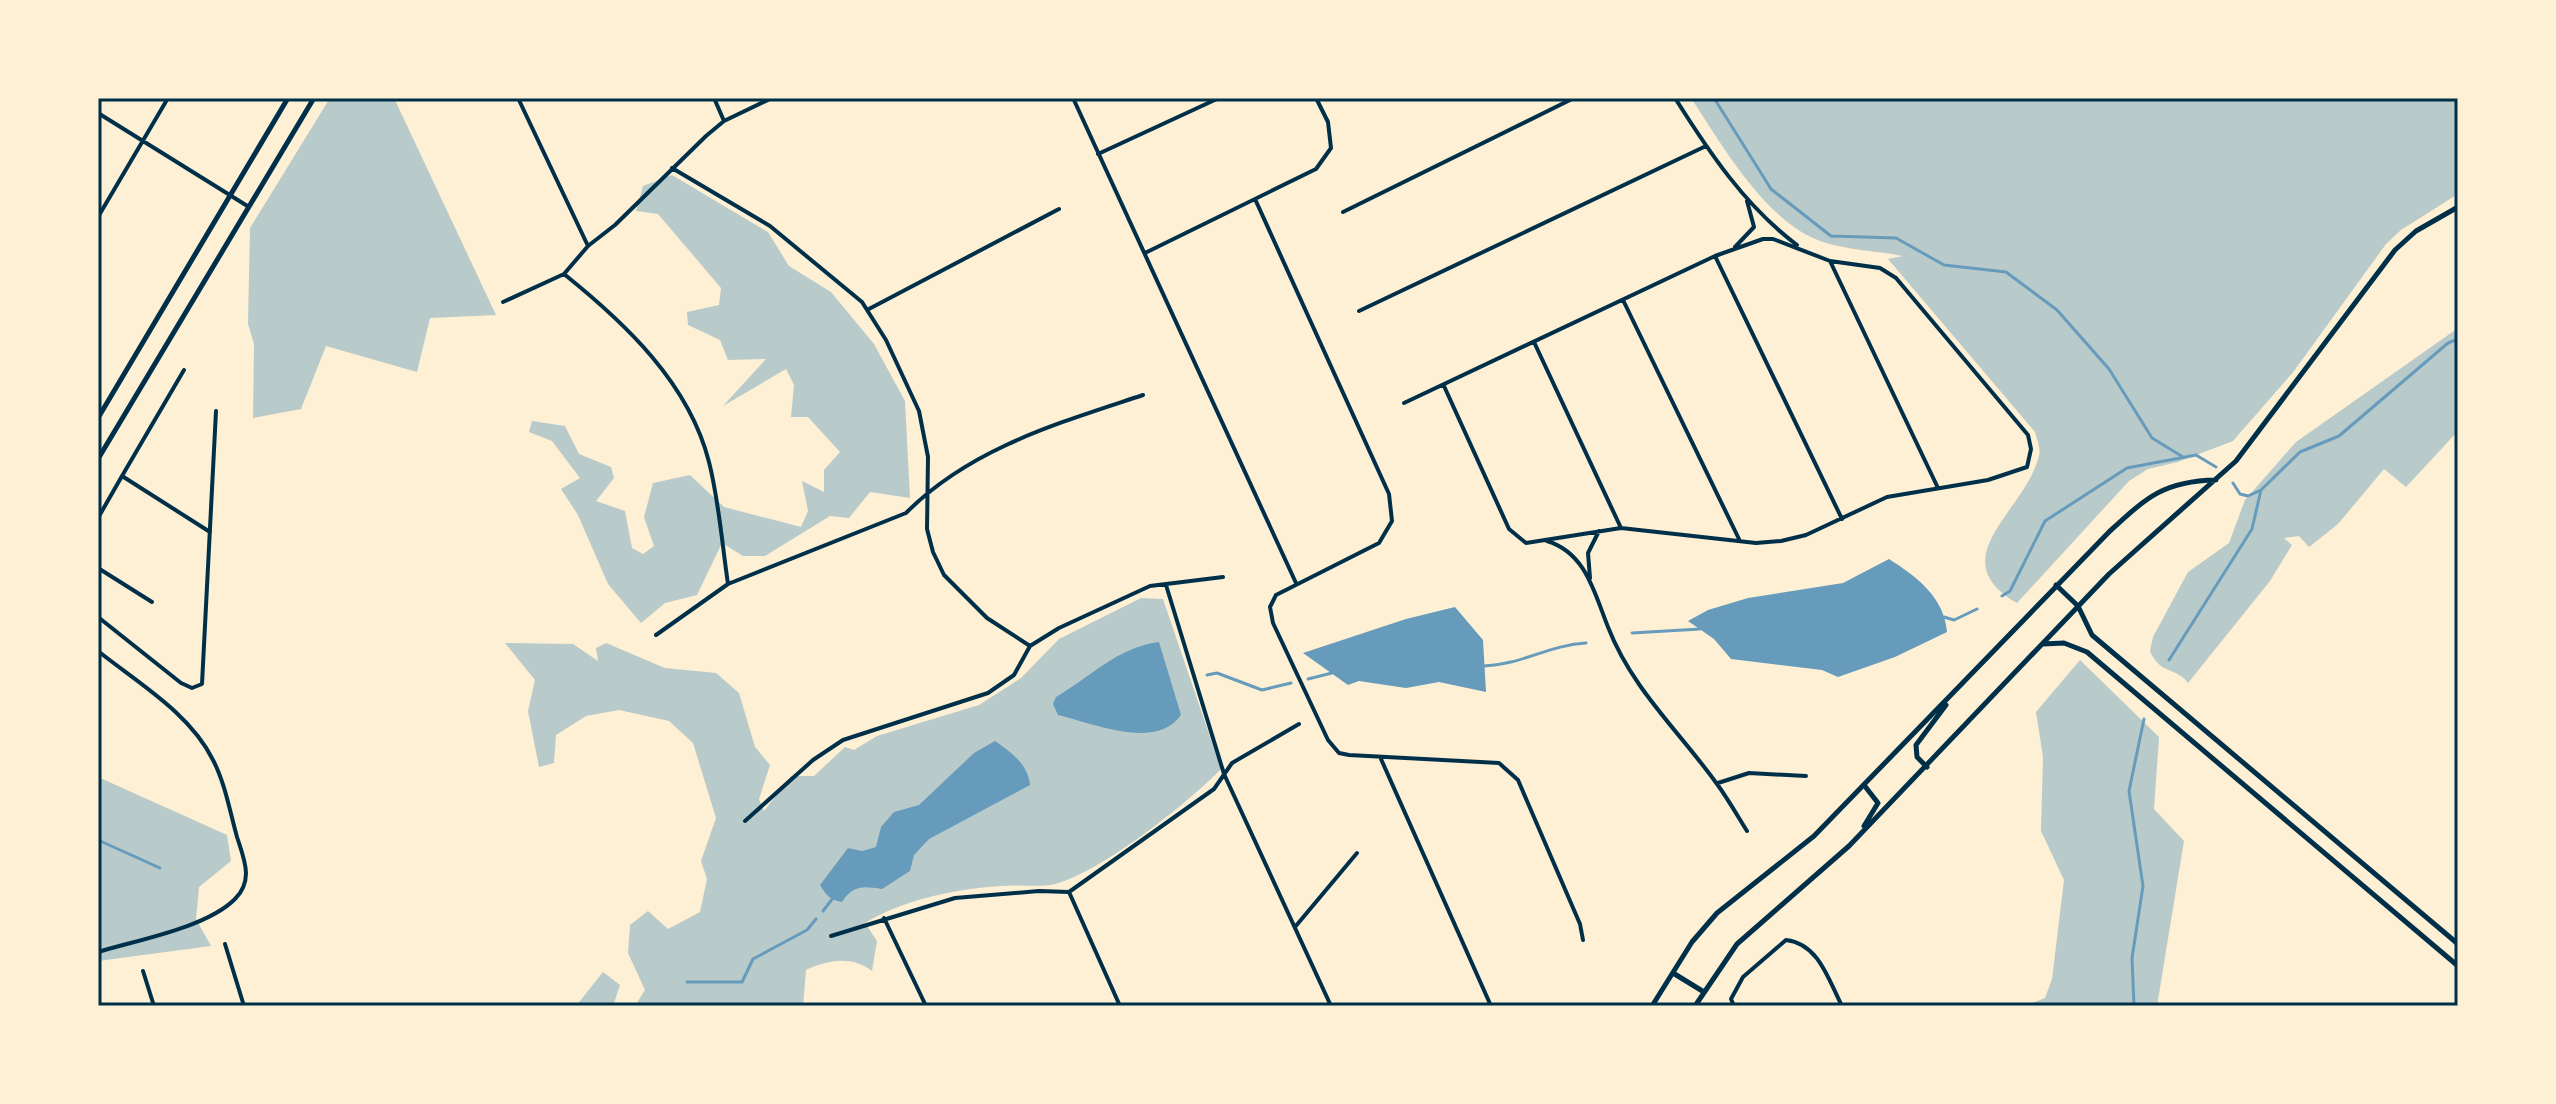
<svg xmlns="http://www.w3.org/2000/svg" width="2556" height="1104" font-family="'Golos Text',sans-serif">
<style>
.green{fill:#b9caca}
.water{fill:#669bbc}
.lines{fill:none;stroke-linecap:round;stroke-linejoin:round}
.stream{stroke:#669bbc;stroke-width:3}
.minor{stroke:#003049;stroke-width:4}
.tertiary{stroke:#003049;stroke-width:5}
.neatline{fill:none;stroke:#003049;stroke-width:3}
</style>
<rect width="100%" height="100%" fill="#fdf0d5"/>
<path class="green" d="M330,98H394L496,315L430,318L417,372L326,346L301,409L253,418L254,344L248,324L250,228Z
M1691,98H2458V194L2401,230L2386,244L2294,371L2233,441L2178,462L2148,469L2129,481L2017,603C1940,558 2025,512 2039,456C2041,449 2037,439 2035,432L1888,259L1903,256C1877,251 1848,250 1823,242C1767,224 1722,145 1691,98Z
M672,175L768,232L789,266L831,292L874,344L905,401L910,498L870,492L849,518L830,516L765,556H743L722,543L697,595L665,603L641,623L608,584L578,515L561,489L580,478L552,441L529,432L532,421L565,426L579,454L611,467L614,478L596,501L625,511L632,548L643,554L654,546L644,517L653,483L690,475L724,507L801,527L808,511L802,481L824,492V470L840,452L808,417H791L794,385L786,369L723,406L766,359L728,360L720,340L688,325L687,312L719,305L721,288L658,214L636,211L643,186Z
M2458,328V431L2406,487L2384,469L2338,524L2309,547L2299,536L2284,538L2292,545L2270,581L2188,683C2177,667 2160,675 2150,651L2153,637L2188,572L2229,543L2245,500L2296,442Z
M1141,598L1163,599L1221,769C1187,804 1101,872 1055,884C1038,888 1018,884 1000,886C956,889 902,900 865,923L877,941L872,971C852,955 827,960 806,970L803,1006H635L645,990L628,953L630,925L648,911L668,929L700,912L707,879L701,861L716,818L693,743L669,721L619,710L586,716L556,735L554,763L539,767L528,711L535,680L505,643L573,644L598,661L596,648L606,643L665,668L716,673L739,693L755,747L770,765L759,799L764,811L791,776H814L845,747L854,750L877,736L979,705L1021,678L1059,639Z
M2080,660L2159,737L2154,809L2184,841L2157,1006H2024L2045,998L2052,979L2064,880L2041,831L2043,757L2036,712Z
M98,777L227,835L231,861L199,887L196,919L211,946L98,961Z
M603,972L620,985L613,1006H576Z"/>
<path class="water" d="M1889,559C1917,577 1944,597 1947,632L1895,657L1838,677L1822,670L1731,659L1714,639L1688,621L1708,610L1748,598L1843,583Z
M1455,607L1483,640L1486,692L1439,682L1406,688L1359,681L1348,685L1303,653L1406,619Z
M1159,642L1181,715C1156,751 1093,723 1058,715L1053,704L1056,697C1090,677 1118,647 1159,642Z
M995,741C1011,752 1028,764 1030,785L929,839L914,855L910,871L882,889C863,886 853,885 842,902C830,900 826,895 820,885L848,848L862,851L876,847L881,827L894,812L919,805L974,753Z"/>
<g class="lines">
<path class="stream" d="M1714,98L1771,189L1831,236L1896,238L1944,265L2006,272L2057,310L2109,369L2152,438L2183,457
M2233,483L2240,494L2248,496L2261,490L2300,452L2339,436L2448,343L2458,339
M2002,596L2010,591L2045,521L2127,468L2196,455L2216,467
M1944,617L1954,620L1977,609
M1632,633L1700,629
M2169,660L2252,529L2261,490
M1483,666C1521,665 1549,645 1586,643
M1207,675L1217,673L1262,690L1291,683
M1308,679L1332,673
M98,840L160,868
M823,911L833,898
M687,982H742L753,959L807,930L816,919
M2134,1006L2132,958L2143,886L2129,791L2144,719"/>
<path class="minor" d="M518,98L588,246
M714,98L724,121
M1073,98L1296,583
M1675,98C1709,152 1745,206 1797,245
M98,113L249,207
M1098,154L1219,98
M672,168L770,226L862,302L886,340L919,411L928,457L927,529L933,552L944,575L987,618L1030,646
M1255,199L1389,494L1392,521L1379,543L1276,595L1270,607L1273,623L1328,740L1339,753L1349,755L1499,763L1518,780L1580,924L1583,940
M1343,212L1574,98
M98,217L168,98
M1735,247L1754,227L1747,201
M1145,253L1316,169L1331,148L1328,122L1316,98
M1715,256L1842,519
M1830,261L1938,488
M564,274C625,323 689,383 709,462C719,501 722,544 728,584
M1623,300L1739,539
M503,302L564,274L588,246L615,225L706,136L724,121L772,98
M867,310L1059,209
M1359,311L1706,146
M1534,342L1621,528
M1404,403L1715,256L1763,239H1773L1830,261L1880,268L1896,278L2028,435L2031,449L2027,467L1988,480L1887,497L1806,535L1781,541L1756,543L1621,528L1526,543L1509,529L1444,386
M122,476L184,370
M98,518L122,476L210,532
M1547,541C1586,553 1594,592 1608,627C1632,689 1679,731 1717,784C1728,799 1737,815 1747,831
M98,568L152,602
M1590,578L1588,553L1599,531
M1166,585L1224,774L1331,1006
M98,617L181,683L192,688L202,684L216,411
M656,635L728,584L906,513C970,448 1059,423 1143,395
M98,651C138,683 190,713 213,760C225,783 230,812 237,837C244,859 254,880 235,899C206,928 137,940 98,952
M1381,759L1491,1006
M1718,783L1749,773L1806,776
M745,821L813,760L843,740L988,693L1014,675L1030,646L1059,628L1150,586L1223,577
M1069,892L1120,1006
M884,918L926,1006
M1295,927L1357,853
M831,936L955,898L1039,891L1069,892L1214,789L1232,763L1299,724
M225,944L244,1006
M143,971L154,1006
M1734,1006L1731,999L1743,977L1786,940C1819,944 1828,979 1842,1006"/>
<path class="tertiary" d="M98,418L288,98
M98,459L314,98
M2056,585L2078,606L2092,635L2458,944
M2043,644L2064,643L2087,652L2458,966
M1927,767L1917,757L1916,745L1946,705
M1864,785L1878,803L1864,826
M1673,973L1704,992
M1652,1006L1692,942L1717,913L1814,836L2109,532C2146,498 2163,481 2216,480
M1695,1006L1737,944L1849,846L2109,574L2236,461L2395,250L2416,231L2458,207"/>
</g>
<rect width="2556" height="1104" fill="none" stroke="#fdf0d5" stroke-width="200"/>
<rect x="100" y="100" width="2356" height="904" class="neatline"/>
</svg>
